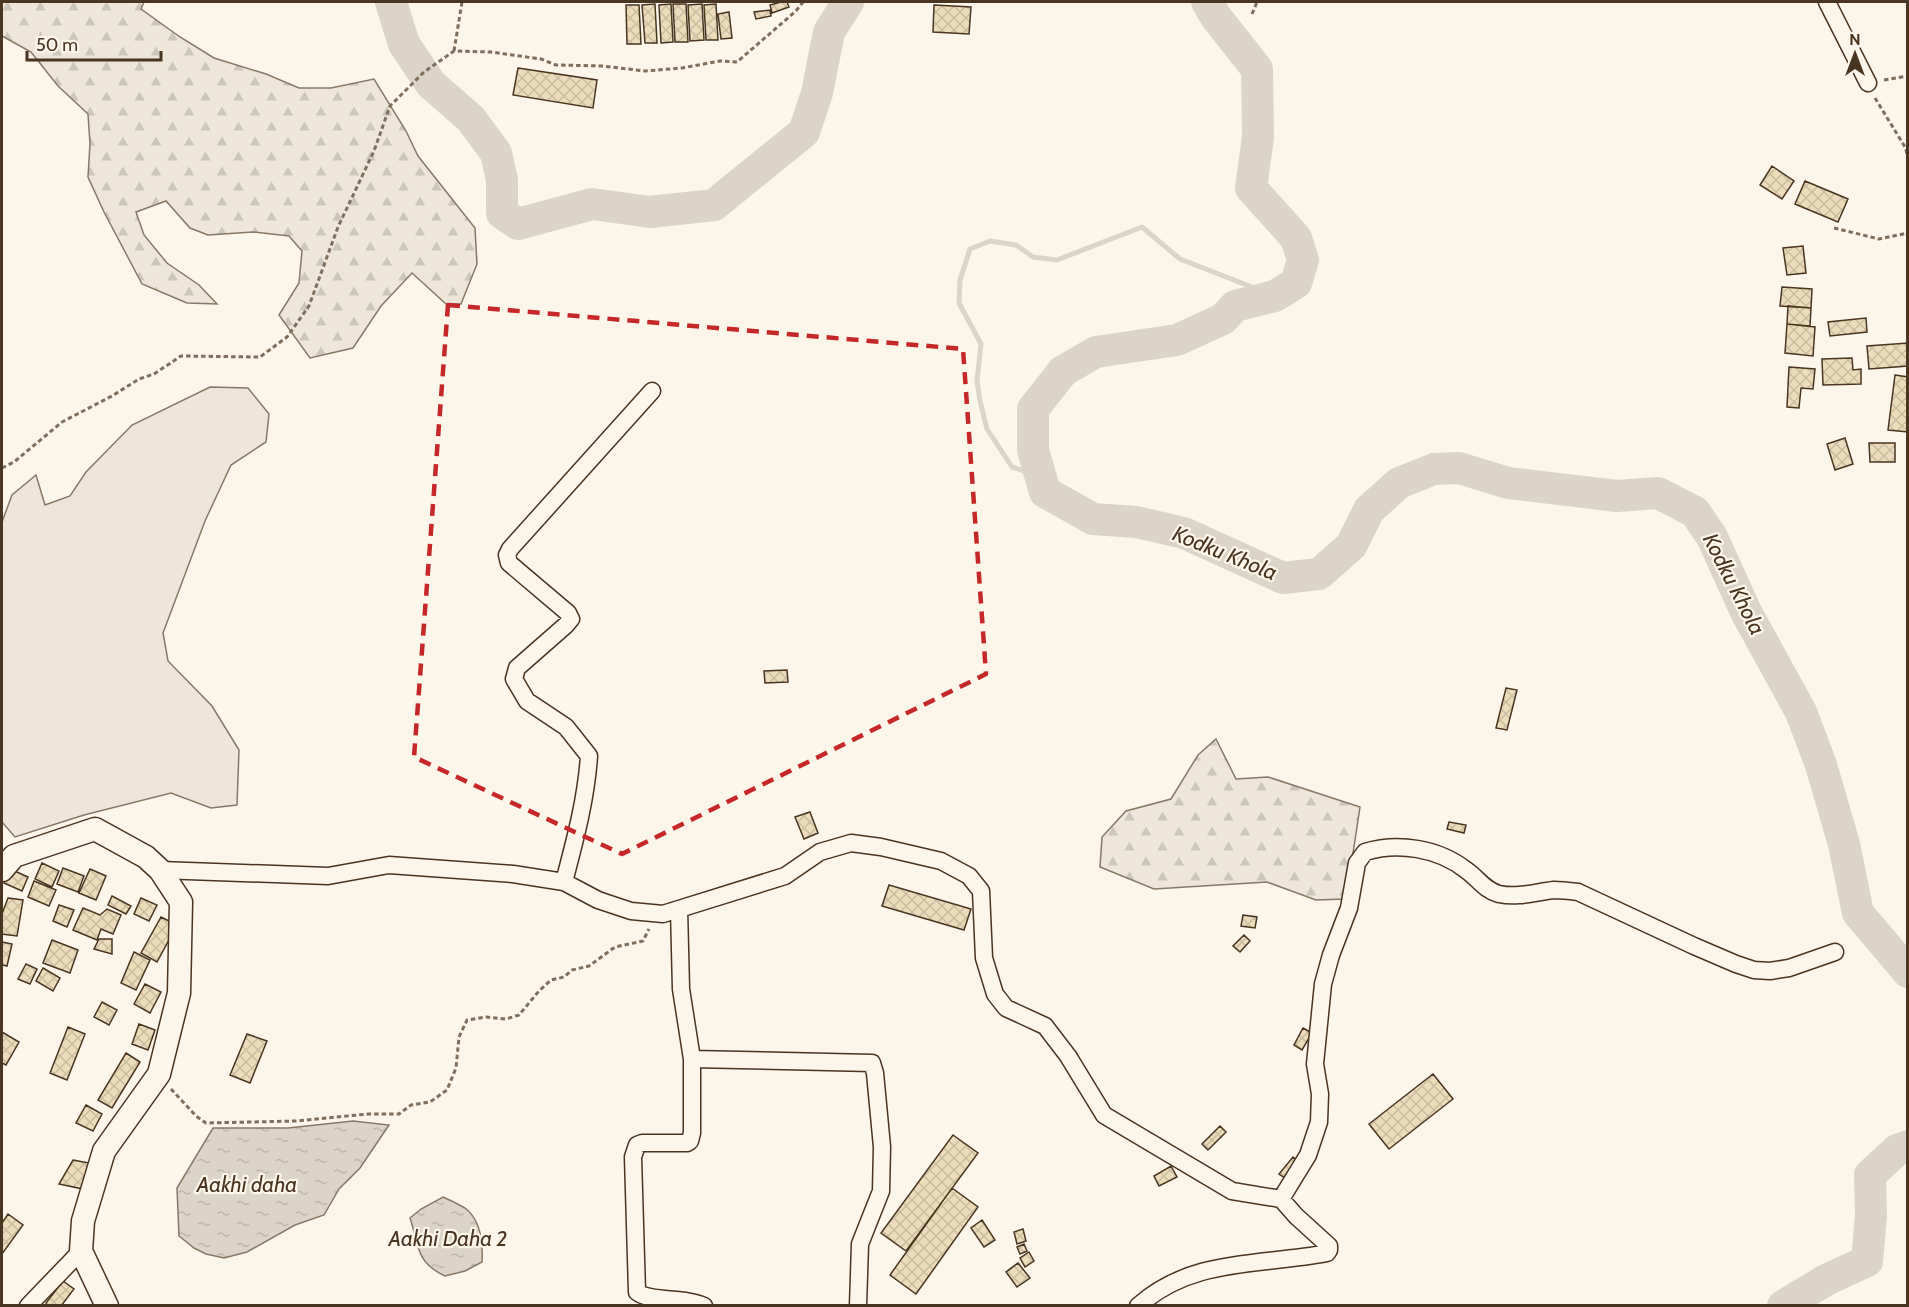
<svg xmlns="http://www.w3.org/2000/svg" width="1909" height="1307" font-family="Cabin,sans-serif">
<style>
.grass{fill:#ede6d9;stroke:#887966;stroke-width:1.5}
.forest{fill:url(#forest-firs);stroke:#887966;stroke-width:1.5}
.water{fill:url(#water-ripples);stroke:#887966;stroke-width:1.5}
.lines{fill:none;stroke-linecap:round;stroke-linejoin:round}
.stream{stroke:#dcd4c6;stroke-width:5}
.river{stroke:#dcd4c6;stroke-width:32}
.building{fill:url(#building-cross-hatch);stroke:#4a3520;stroke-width:1.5}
.street-casing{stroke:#4a3520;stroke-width:19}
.secondary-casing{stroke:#4a3520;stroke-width:25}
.path{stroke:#7f6f5c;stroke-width:3;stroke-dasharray:4.5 3;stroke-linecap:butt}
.street{stroke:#fbf6e9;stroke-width:16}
.secondary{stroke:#fbf6e9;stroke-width:22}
.marked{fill:none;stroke:#c62828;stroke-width:4.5;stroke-dasharray:12 8;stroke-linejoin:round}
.labels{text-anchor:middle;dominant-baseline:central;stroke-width:4.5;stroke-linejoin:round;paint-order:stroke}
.water-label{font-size:22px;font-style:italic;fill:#4a3520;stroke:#fbf6e9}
</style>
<defs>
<pattern id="forest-firs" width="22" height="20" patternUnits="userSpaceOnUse" patternTransform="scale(1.5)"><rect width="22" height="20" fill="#ede6d9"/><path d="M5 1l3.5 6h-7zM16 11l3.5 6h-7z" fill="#cdc6ba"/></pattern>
<pattern id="water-ripples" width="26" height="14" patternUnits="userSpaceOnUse" patternTransform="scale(1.5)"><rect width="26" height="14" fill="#dcd4c6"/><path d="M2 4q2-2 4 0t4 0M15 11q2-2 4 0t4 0" fill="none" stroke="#beb7aa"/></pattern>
<pattern id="building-cross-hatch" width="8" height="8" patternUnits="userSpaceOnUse" patternTransform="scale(1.5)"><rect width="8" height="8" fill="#ecdcbc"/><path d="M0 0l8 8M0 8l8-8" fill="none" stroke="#ccbda1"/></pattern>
</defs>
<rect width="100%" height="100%" fill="#fbf6e9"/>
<path class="grass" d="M210,387L248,388L269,414L266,442L231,465L205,521L163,633L168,661L212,706L239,750L237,805L211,808L171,793L84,815L15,837L2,822V522L12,495L36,475L45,505L70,496L86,472L132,425Z"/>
<path class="forest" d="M2,2H144L141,9L180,37L214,58L266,74L299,88H331L374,79L406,131L418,156L475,228L477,264L461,304H446L412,273L381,306L353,348L310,358L279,315L299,283L302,251L289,236L253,232L208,235L190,228L166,201L136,212L144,235L167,263L199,285L217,304L187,303L142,284L104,212L88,177L90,144L88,114L58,86L31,52L2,36Z
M1216,739L1236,779L1268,777L1360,807L1346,899L1316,900L1267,882L1154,889L1100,867L1102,837L1126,811L1171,799L1198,755Z"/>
<path class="water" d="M353,1121L389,1125L360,1168L339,1189L324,1215L295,1225L247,1252L224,1258L206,1254L194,1248L179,1236L177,1188L213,1128H288Z
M443,1197C450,1200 458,1204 465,1208C481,1220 483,1244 482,1262L465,1271L445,1276C415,1262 419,1245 410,1218L421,1209Z"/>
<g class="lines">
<path class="stream" d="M1040,476L1012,467L987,429L980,401L977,381L981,344L959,303L960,280L970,249L990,241L1016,245L1033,257L1057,260L1142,227L1180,259L1275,296"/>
<path class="river" d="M391,2L404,44L431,84L471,119L496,153L502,180V213L518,224L592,204L650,212L714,205L804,132L817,93L829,32L848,2
M1207,2L1216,17L1257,69L1258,137L1251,188L1296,238L1303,260L1296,283L1275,296L1235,306L1223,319L1177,340L1096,352L1063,371L1033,409V450L1045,492L1093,519L1136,522L1184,533L1283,578L1319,574L1351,546L1369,510L1399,483L1434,469L1459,468L1508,483L1617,496L1658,493L1695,512L1712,537L1746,612L1801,712L1821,765L1844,844L1858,913L1908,972
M1783,1306L1826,1280L1867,1261L1871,1215L1870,1175L1897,1150L1908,1146"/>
</g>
<path class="building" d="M781,2H787L789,7L772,13L770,5Z
M655,4L657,43H645L642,5Z
M671,4L673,42L661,43L659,5Z
M673,4H686L688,42H675Z
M702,4L704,40L690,41L688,5Z
M716,4L718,40H706L704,5Z
M626,5H639L641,44H627Z
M934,5L971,7L969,34L933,32Z
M770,10L771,16L756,19L754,12Z
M729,12L732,38L721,39L718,14Z
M518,68L597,80L593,108L513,95Z
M1772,166L1794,181L1782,199L1760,185Z
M1805,181L1848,199L1838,222L1795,204Z
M1803,246L1806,273L1787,275L1783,248Z
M1782,287L1812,289L1811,308L1780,306Z
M1788,306L1811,308L1810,326L1787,324Z
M1866,318L1867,332L1830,336L1828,322Z
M1787,324L1815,327L1813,356L1785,353Z
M1908,343V366L1869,369L1867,346Z
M1852,358L1853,370L1861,369V384L1823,385L1822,359Z
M1789,367L1815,369L1813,389L1801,388L1799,408L1787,407Z
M1895,375L1908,377V432L1888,430Z
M1845,438L1853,464L1835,470L1827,444Z
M1869,443H1895V462H1870Z
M787,670L788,682L765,683L764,671Z
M1506,688L1517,690L1507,730L1496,728Z
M810,812L818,833L804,839L795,817Z
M1449,822L1466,825L1464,833L1447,829Z
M42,863L59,871L52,887L35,879Z
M63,868L84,876L78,892L57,884Z
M10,869L28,877L22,891L4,883Z
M90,869L106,876L96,900L79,893Z
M34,881L56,890L49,906L28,897Z
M889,885L971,909L964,930L882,906Z
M112,896L131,906L126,914L108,905Z
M8,898L23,900L17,936L2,934V914Z
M141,898L157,905L149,921L134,914Z
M59,905L74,910L67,927L53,921Z
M83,908L100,915L107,909L121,915L113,934L101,929L97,940L73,930Z
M1243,915L1257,917L1255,928L1241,926Z
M161,917L177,925L157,962L141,953Z
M1244,935L1250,941L1240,952L1233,946Z
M99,939H112V954L94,949Z
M52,940L78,950L70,973L43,963Z
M2,942L12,944L7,966L2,965Z
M134,952L150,960L136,990L121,983Z
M26,964L37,969L30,984L18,979Z
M43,968L60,978L53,991L36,981Z
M145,984L161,992L150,1013L134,1004Z
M102,1002L117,1010L109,1025L94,1017Z
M139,1024L155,1030L148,1050L132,1044Z
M68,1027L85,1034L67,1080L50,1073Z
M1303,1028L1312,1033L1302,1050L1294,1045Z
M2,1032L19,1042L6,1065L2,1063Z
M247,1034L267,1041L250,1083L230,1075Z
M126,1053L140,1062L112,1108L98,1100Z
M1433,1074L1453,1099L1389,1149L1369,1124Z
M86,1105L102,1114L93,1131L76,1123Z
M1220,1126L1226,1132L1208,1150L1202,1144Z
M953,1135L978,1153L906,1251L881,1233Z
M1293,1157L1301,1164L1288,1180L1279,1174Z
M73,1160L89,1163L83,1189L59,1184Z
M1171,1166L1177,1177L1159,1186L1154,1176Z
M952,1188L978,1207L916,1294L890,1275Z
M8,1214L23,1225L2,1254V1223Z
M982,1220L995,1240L984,1247L971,1228Z
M1023,1229L1026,1241L1017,1244L1014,1232Z
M1024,1244L1027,1251L1020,1254L1017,1247Z
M1029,1252L1034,1261L1025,1267L1020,1258Z
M1018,1263L1030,1278L1017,1287L1006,1272Z
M63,1281L74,1289L61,1306H48L46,1303Z"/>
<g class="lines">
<g class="street-casing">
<path id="street" d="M1827,2L1868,83
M160,870L328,876L389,865L513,874L564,882L598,900L631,911L663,914L785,876L820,852L851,843L881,847L941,861L969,876L981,891L984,958L995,994L1006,1008L1045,1026L1068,1056L1104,1115L1232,1191L1281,1199
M564,882C575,840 586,800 589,756L566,727L527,701L514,679L517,668L566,625L571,619L568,613L509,563L507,555L510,549L652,391
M679,909L681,989L692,1059V1133L690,1141L687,1143H642L637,1145L633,1157L637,1292C649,1302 686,1297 704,1306
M692,1059L872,1063L875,1073L882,1147L881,1191L860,1244L858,1306
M28,1306L81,1251
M1138,1306C1193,1257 1261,1266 1327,1253L1329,1250V1246L1296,1216L1281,1199L1308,1155L1319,1122L1320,1094L1315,1064L1323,984L1331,955L1349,908L1357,863L1365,852C1398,842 1438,848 1466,870C1478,878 1484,890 1499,894C1518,898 1536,892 1554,890C1562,890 1570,891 1578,892L1694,946L1736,964L1754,970L1770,971L1789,968L1835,952"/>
</g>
<g class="secondary-casing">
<path id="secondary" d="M2,870L14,856L95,829L146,857L160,870L181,902L179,993L159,1074L104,1151L83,1221L81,1251L107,1306"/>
</g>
<path class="path" d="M1252,14L1257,2
M454,51L462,2
M1884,80L1908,76
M1875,98L1905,147L1908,157
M1834,228L1879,239L1908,233
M2,468L14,462L62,422L112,396L139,379L154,374L181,356L260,357L287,337L309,306L338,227L374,151L390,106L424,72L454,51L491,52L541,59L556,65L602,66L645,71L682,68L720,61L737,62L796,11L803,2
M171,1089L196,1116L206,1123L296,1121L368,1114H399L411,1105L430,1102L447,1090L456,1068L459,1037L467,1020L486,1017L506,1019L519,1015L539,991L551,980L564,977L572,970L589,966L615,947L643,941L649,929"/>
<use href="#street" class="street"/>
<use href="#secondary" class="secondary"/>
</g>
<path class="marked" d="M448,305L963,349L986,674L622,854L414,757Z"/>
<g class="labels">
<g class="water-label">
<text transform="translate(1225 553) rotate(22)">Kodku Khola</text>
<text transform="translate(1734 584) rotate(63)">Kodku Khola</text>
<text x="247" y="1184">Aakhi daha</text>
<text x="448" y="1238">Aakhi Daha 2</text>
</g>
</g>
<rect width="1909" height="1307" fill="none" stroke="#4a3520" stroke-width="6"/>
<g transform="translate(1855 54)" stroke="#fbf6e9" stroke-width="4.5" paint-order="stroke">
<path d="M0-4.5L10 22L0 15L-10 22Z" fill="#4a3520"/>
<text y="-9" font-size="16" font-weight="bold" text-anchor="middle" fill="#4a3520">N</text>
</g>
<path d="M27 51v9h134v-9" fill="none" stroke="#4a3520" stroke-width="3"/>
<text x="36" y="51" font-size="18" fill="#4a3520" stroke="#fbf6e9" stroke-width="4.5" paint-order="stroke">50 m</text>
</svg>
